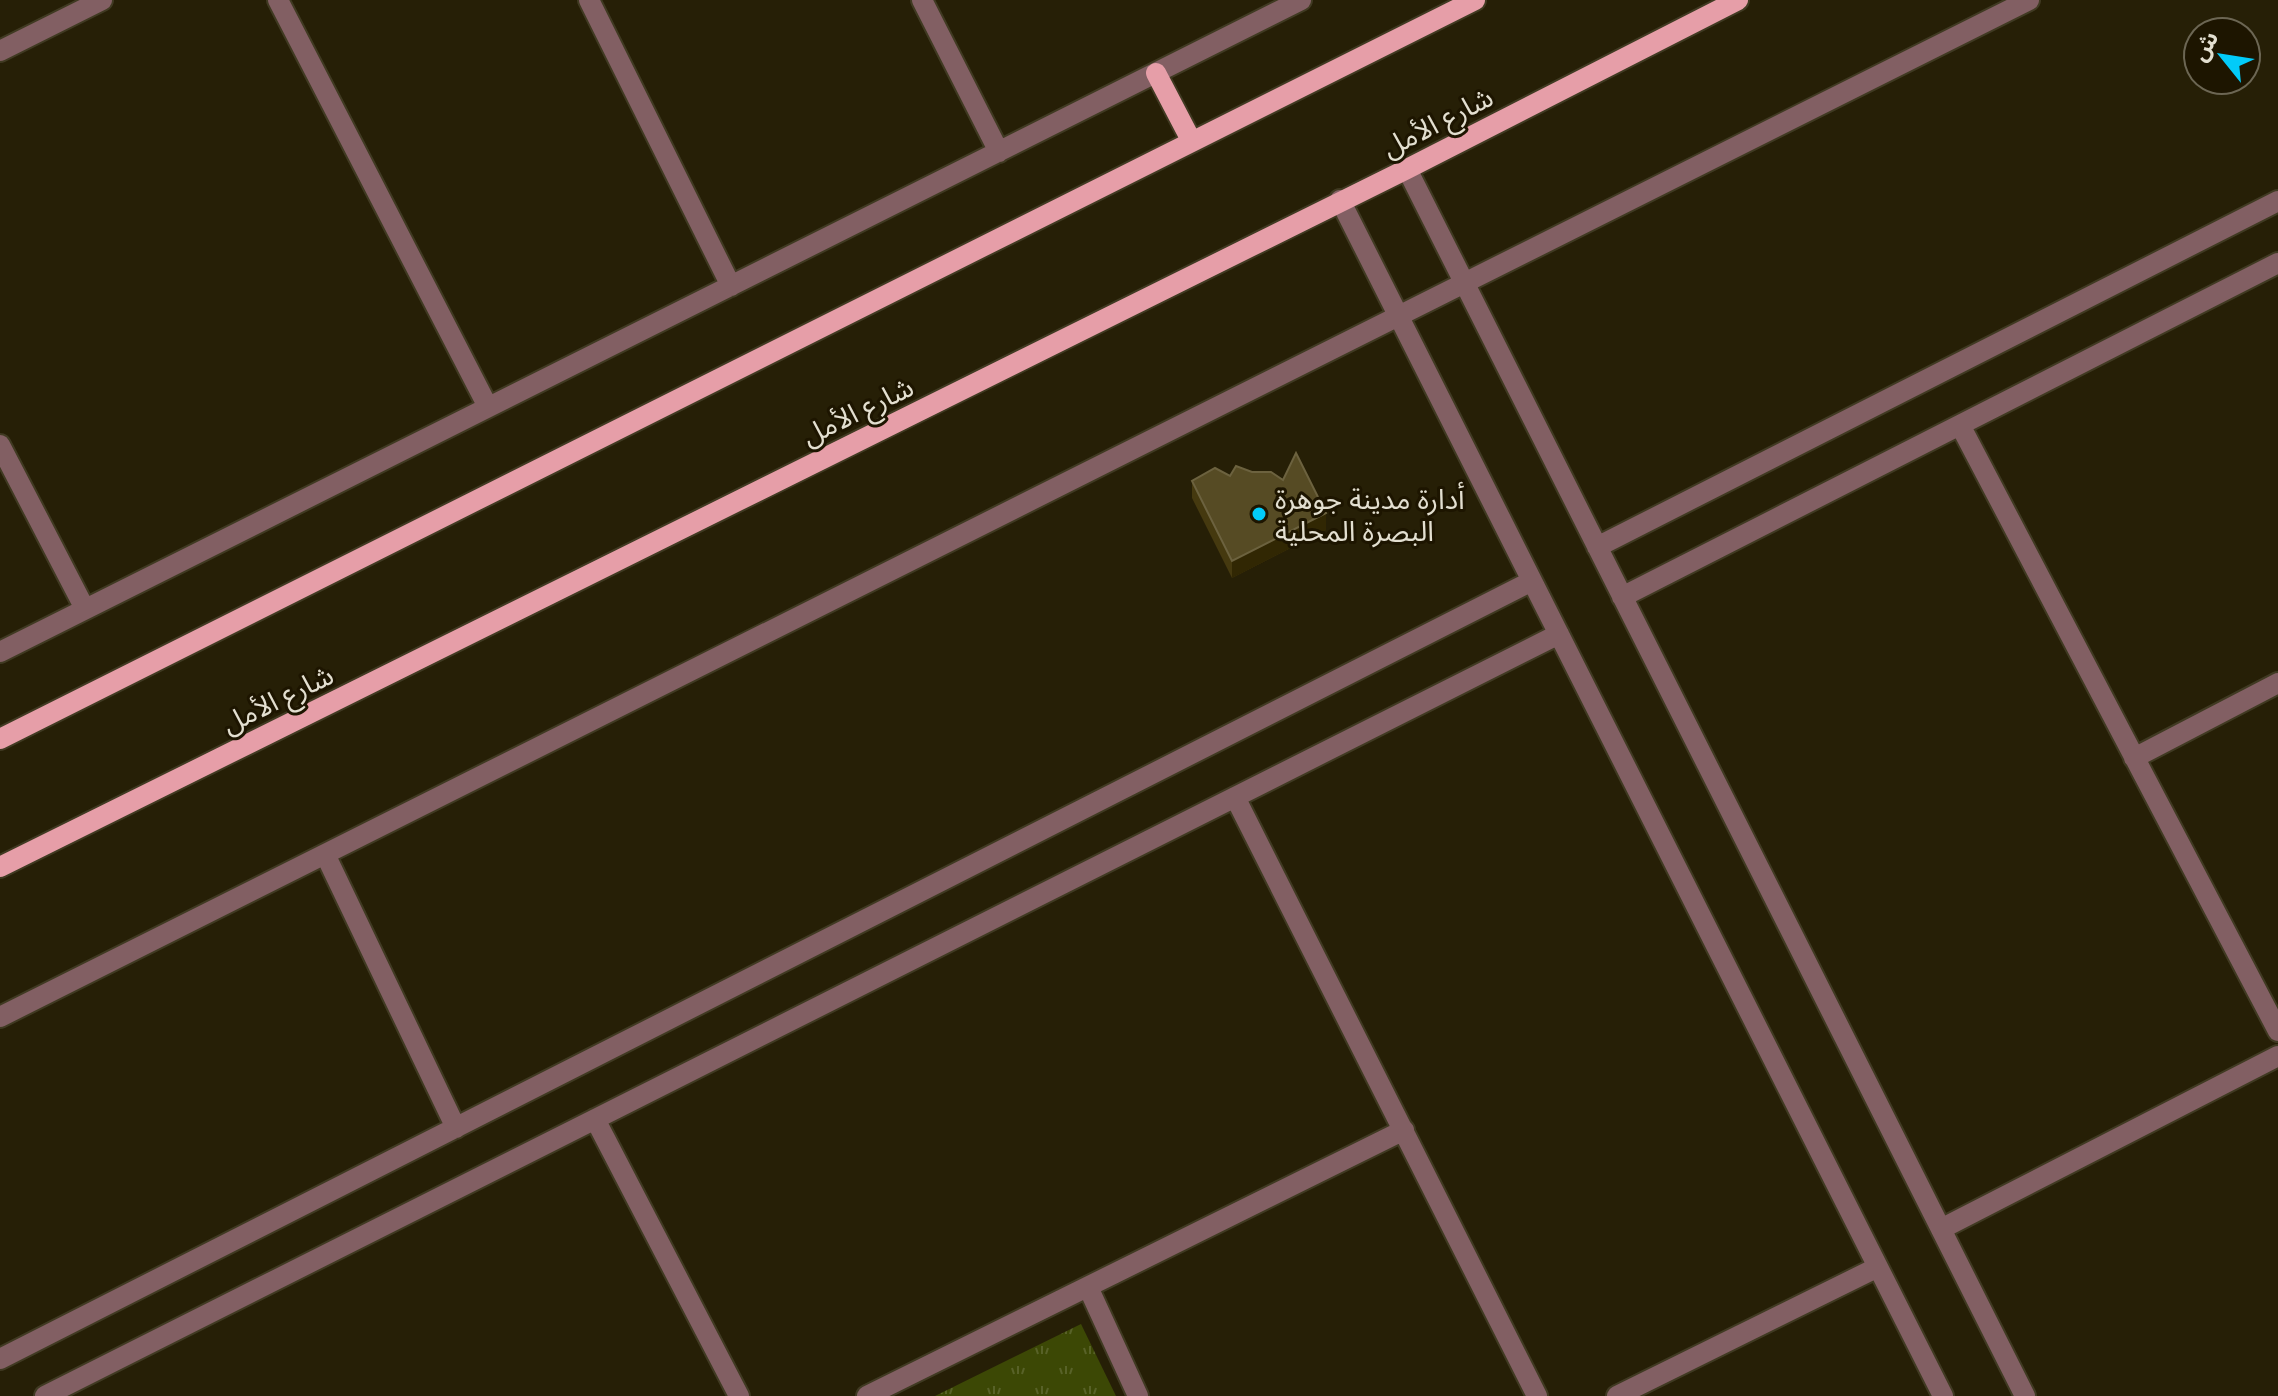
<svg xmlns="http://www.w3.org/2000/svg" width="2278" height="1396" font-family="Lato,'Noto Sans Arabic',sans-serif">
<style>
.park{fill:url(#park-tufts)}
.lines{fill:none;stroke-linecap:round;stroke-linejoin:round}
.minor-casing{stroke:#403a22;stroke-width:24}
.major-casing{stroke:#403a22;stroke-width:24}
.minor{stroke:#825f63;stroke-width:20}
.major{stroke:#e69ea8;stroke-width:20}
.wall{fill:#45390f}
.shaded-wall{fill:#312703}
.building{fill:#564b24;stroke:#6c623f;stroke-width:2}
.poi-dot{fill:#02cbf9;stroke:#1d1500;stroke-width:3}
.labels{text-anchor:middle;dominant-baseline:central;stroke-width:6;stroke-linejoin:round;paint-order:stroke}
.street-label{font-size:28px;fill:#e3dfd0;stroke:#1d1500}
.poi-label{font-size:28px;fill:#e3dfd0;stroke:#1d1500;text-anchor:start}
</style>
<defs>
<pattern id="park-tufts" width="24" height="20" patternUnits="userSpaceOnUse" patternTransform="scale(2)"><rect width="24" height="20" fill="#3c4805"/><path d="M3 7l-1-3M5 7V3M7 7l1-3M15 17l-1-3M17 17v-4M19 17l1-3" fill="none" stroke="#586228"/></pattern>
</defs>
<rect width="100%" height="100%" fill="#261f06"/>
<path class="park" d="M1081,1324L1116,1396H935Z"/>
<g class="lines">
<g class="minor-casing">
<path id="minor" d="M278,0L488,407
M589,0L731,286
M922,0L999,152
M0,51L102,0
M1407,169L2025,1396
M1340,200L1943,1396
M1960,425L2278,1031
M0,445L85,609
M1597,547L2278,201
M1622,597L2278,263
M0,652L1301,0
M2134,758L2278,683
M1235,797L1537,1396
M325,854L456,1128
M0,1017L2029,0
M595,1119L739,1396
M1941,1229L2278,1056
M1088,1287L1138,1396
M0,1359L1532,581
M45,1396L1559,634
M867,1396L1404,1130
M1617,1396L1878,1267"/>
</g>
<g class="major-casing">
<path id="major" d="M1156,73L1192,142
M0,739L1475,0
M0,867L1407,169L1738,0"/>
</g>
<use href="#minor" class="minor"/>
<use href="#major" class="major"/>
</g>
<path class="wall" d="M1252,472L1283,480L1326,530L1232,578L1192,498V481L1230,476Z"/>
<path class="shaded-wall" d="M1326,513V530L1232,578V561Z"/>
<path class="building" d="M1296,453L1326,513L1232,561L1192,481L1215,468L1230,476L1236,466L1252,472H1271L1283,480Z"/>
<circle class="poi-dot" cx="1259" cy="514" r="8"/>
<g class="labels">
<g class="street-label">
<text transform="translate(1437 121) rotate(-27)">شارع الأمل</text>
<text transform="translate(857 410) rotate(-26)">شارع الأمل</text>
<text transform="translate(277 698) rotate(-26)">شارع الأمل</text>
</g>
<g class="poi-label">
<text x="1275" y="498">أدارة مدينة جوهرة<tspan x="1275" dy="32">البصرة المحلية</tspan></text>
</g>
</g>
<g transform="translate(2222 56) rotate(300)"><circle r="38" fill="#1d1500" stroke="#6c6653" stroke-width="2"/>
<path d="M0-6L14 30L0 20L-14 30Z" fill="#02cbf9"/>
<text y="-12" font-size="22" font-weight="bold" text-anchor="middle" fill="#e3dfd0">ش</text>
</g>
</svg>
